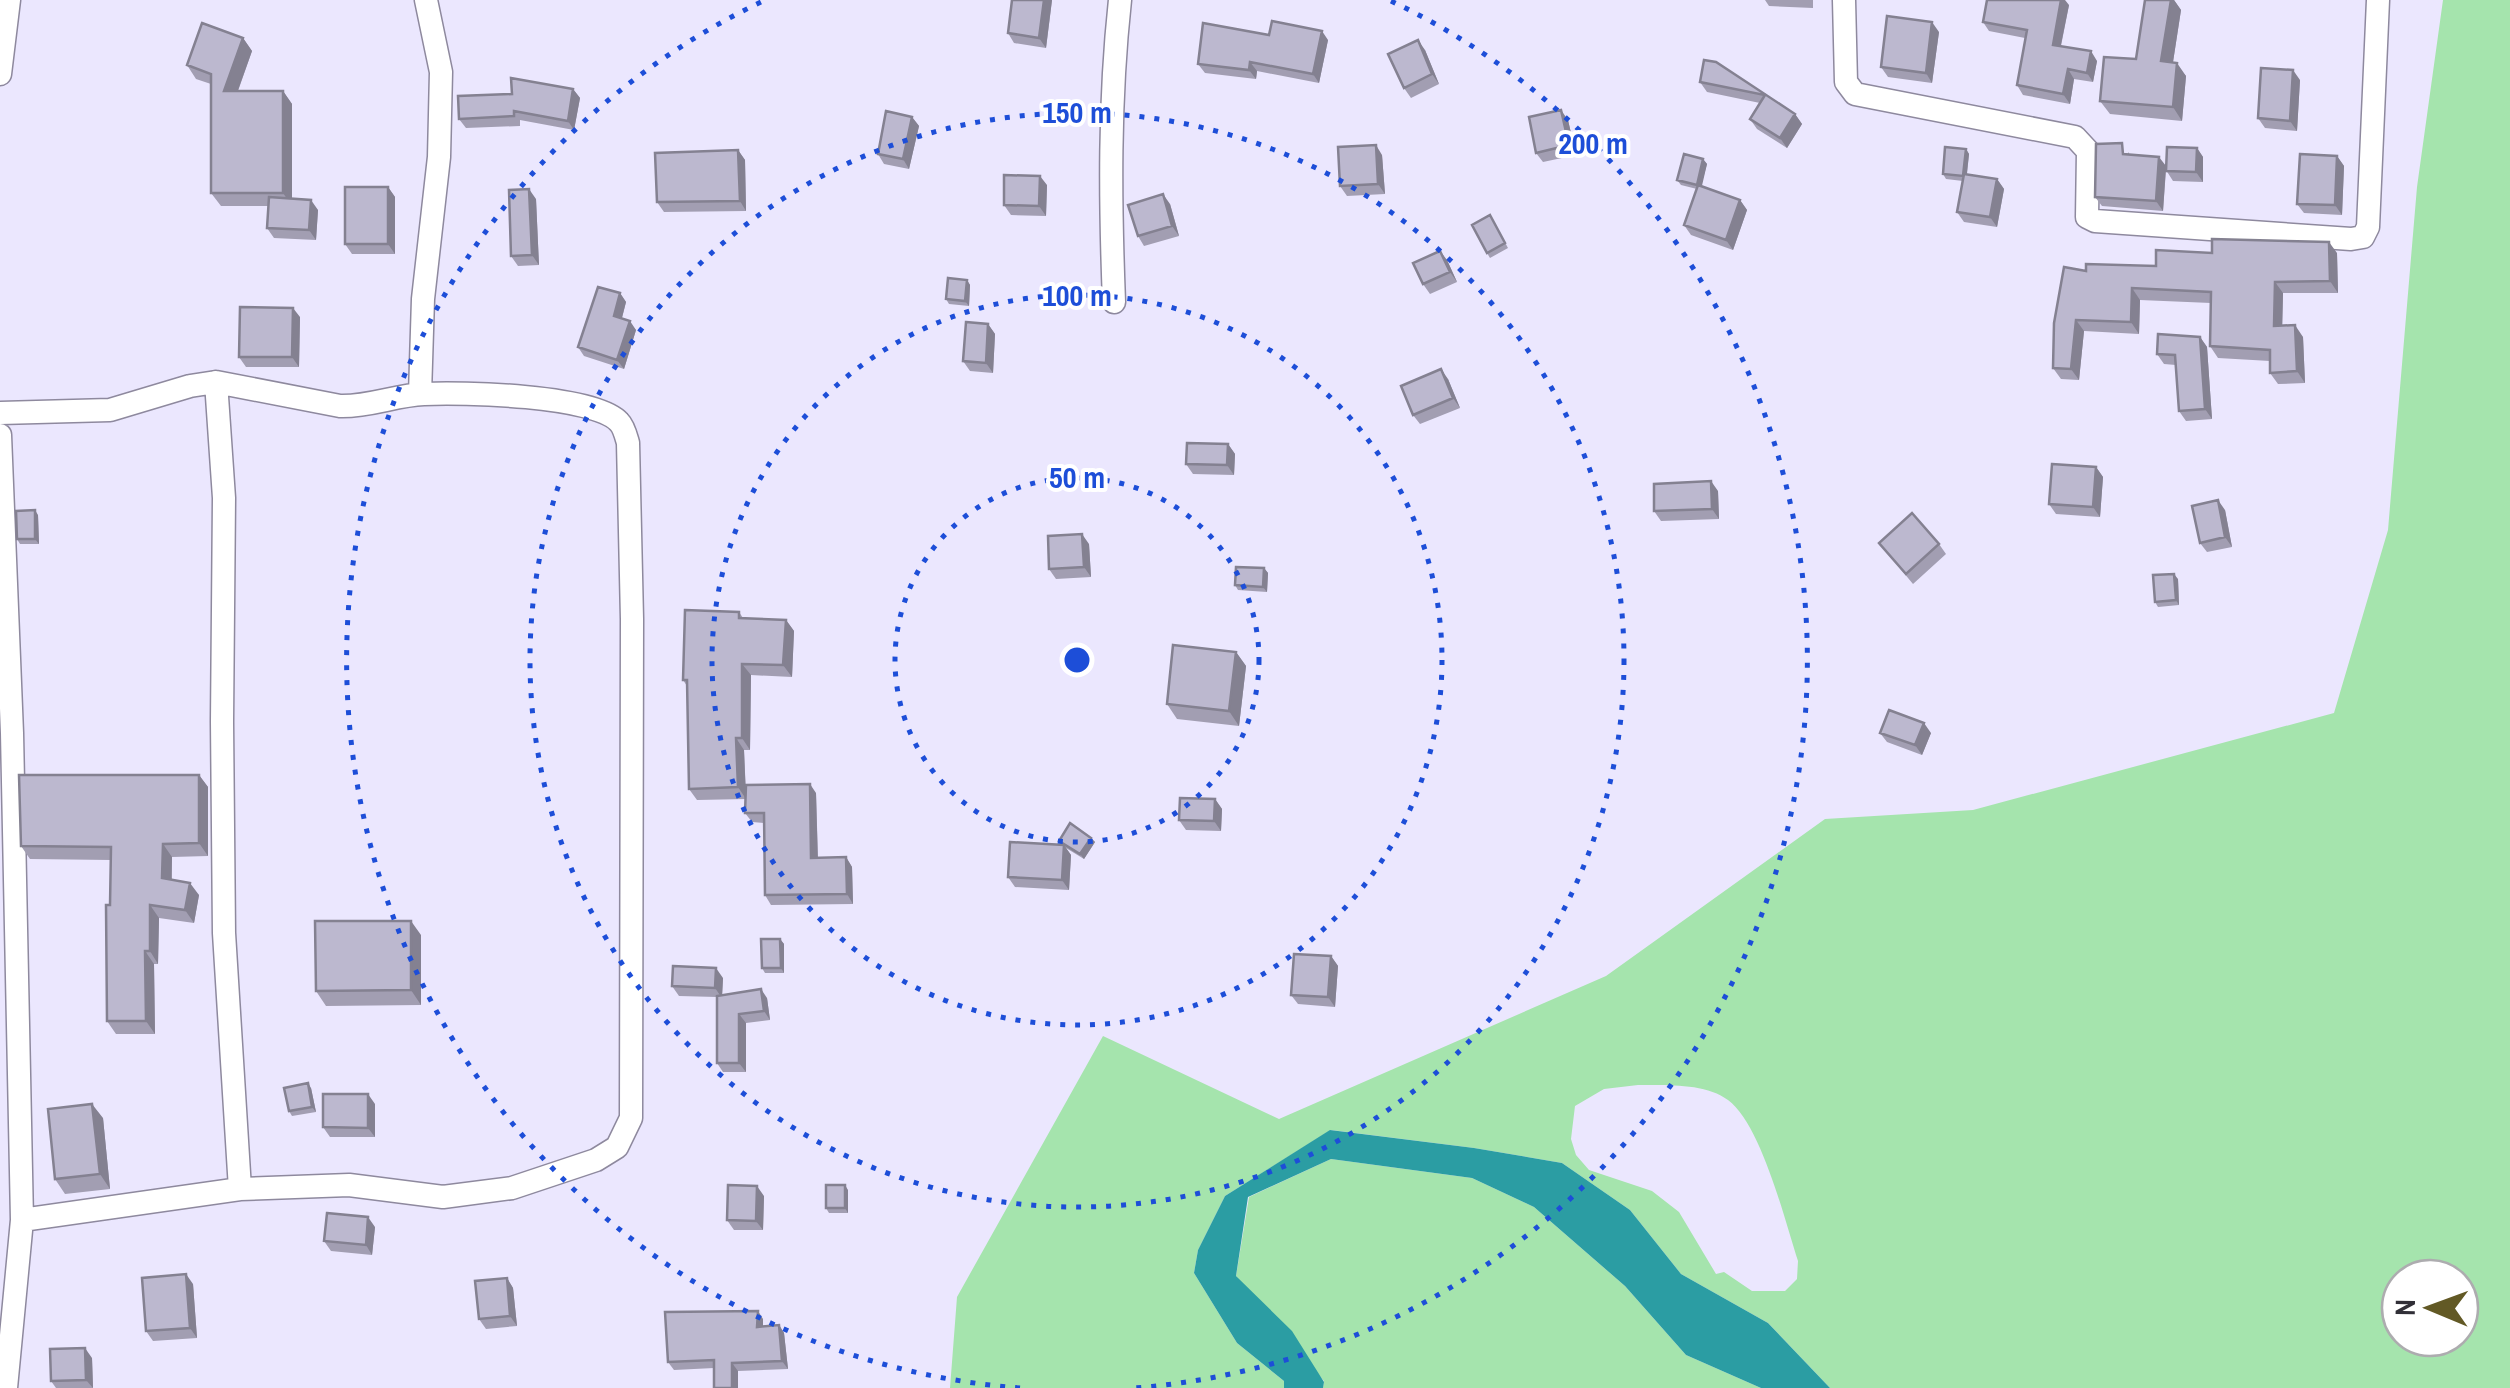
<svg xmlns="http://www.w3.org/2000/svg" width="2510" height="1388" font-family="'Archivo Narrow',sans-serif">
<style>
.green{fill:#a5e4ad;fill-rule:evenodd}
.water{fill:#2b9da3}
.lines{fill:none;stroke-linecap:round;stroke-linejoin:round}
.minor-casing{stroke:#8e899e;stroke-width:25}
.minor{stroke:#fff;stroke-width:22}
.wall{fill:#a29eb2}
.shaded-wall{fill:#848191}
.building{fill:#bcb8cf;stroke:#848191;stroke-width:2.5}
.ring{fill:none;stroke:#1d4ed8;stroke-width:5;stroke-dasharray:5 10}
.centre{fill:#1d4ed8;stroke:#fff;stroke-width:5}
.ring-label{font-size:30px;text-anchor:middle;font-weight:bold;fill:#1d4ed8;stroke:#fff;stroke-width:8;stroke-linejoin:round;paint-order:stroke}
</style>
<rect width="100%" height="100%" fill="#ebe7fe"/>
<path class="green" d="M2443,0H2510V1388H1830L1768,1323L1681,1274L1630,1210L1562,1163L1474,1148L1331,1130L1225,1196L1198,1250L1194,1273L1237,1343L1284,1381V1388H950L957,1297L1103,1036L1279,1119L1606,976L1825,819L1973,810L2334,713L2388,530L2417,187ZM1638,1085C1665,1085 1706,1083 1728,1100C1761,1124 1785,1221 1798,1261L1797,1279L1785,1291H1752L1724,1272L1716,1274L1679,1212L1652,1191L1589,1170L1576,1155L1571,1139L1575,1106L1604,1089ZM2400,1278H2460V1338H2400Z
M1331,1159L1472,1178L1534,1207L1625,1286L1686,1355L1761,1388H1323L1324,1381L1236,1276L1249,1197Z"/>
<path class="water" d="M1330,1130L1474,1148L1562,1163L1630,1210L1681,1274L1768,1323L1830,1388H1761L1686,1355L1625,1286L1534,1207L1472,1178L1331,1159L1248,1197L1236,1276L1292,1331L1324,1382L1323,1388H1284V1381L1237,1343L1194,1273L1198,1250L1225,1196Z"/>
<g class="lines">
<g class="minor-casing">
<path id="minor" d="M1844,0L1846,82L1855,94L2075,137L2088,151L2087,217L2095,221L2351,239L2363,237L2368,227L2378,0
M0,74L9,0
M1114,302C1110,200 1109,101 1120,0
M216,382L224,498L222,722L224,933L240,1189
M420,394L423,299L439,157L441,72L426,0
M0,413L110,410L190,386L216,382L340,406C369,407 396,395 424,394C461,392 595,395 619,422C624,427 626,436 628,443L632,619L631,1118L617,1147L596,1160L512,1188L443,1197L349,1185L240,1189L22,1220
M0,435L12,733L22,1220L6,1388"/>
</g>
<use href="#minor" class="minor"/>
</g>
<path class="wall" d="M1052,0L1046,48L1014,43L1008,33Z
M1765,0H1813V8L1769,6Z
M2145,0H2174L2181,10L2173,62L2186,76L2182,121L2110,114L2100,101L2136,59Z
M2069,5L2061,46L2097,61L2093,82L2074,79L2070,104L2023,95L2017,85L2025,38L1989,31L1983,22Z
M1939,32L1932,83L1888,77L1881,67Z
M1269,35L1328,40L1319,83L1257,71L1256,79L1205,73L1198,64Z
M243,38L252,51L238,91H283L292,104V199L318,210L316,240L274,238L267,228L269,206H221L211,193V84L196,79L187,65Z
M1425,50L1439,84L1411,98L1404,88Z
M1704,60L1795,114L1802,124L1787,148L1757,129L1750,119L1760,103L1707,92L1700,82Z
M2300,80L2297,131L2265,128L2258,118Z
M573,89L580,98L574,130L520,120V126L466,128L459,119L512,94Z
M912,117L919,126L909,169L884,164L878,154Z
M1568,120L1576,155L1543,162L1536,153Z
M2197,148L2203,157V182L2173,181L2166,170L2163,211L2102,206L2095,197L2129,152V154L2166,166Z
M1966,149L1969,154L1967,174L1997,179L2004,189L1997,227L1964,222L1957,212L1963,181L1946,179L1943,174Z
M738,150L745,160L746,211L664,212L657,202Z
M1382,155L1385,194L1347,196L1340,186Z
M2337,156L2344,166L2342,215L2304,213L2297,204Z
M1703,159L1707,164L1701,186L1740,200L1747,210L1733,250L1691,235L1684,225L1697,189L1681,185L1677,180Z
M1047,185L1046,216L1011,215L1004,205Z
M388,187L395,197V254H352L345,244Z
M536,199L539,265L518,266L511,256Z
M1170,204L1179,236L1144,246L1138,236Z
M1493,220L1508,248L1490,258L1487,253Z
M2212,253H2337L2338,293H2283L2282,326L2303,337L2305,383L2278,384L2270,373V361L2218,358L2210,346L2211,303L2140,300L2139,334L2084,331L2079,380L2061,379L2053,368L2086,271L2156,266Z
M1447,260L1457,282L1430,294L1423,284Z
M967,280L970,285L969,306L949,304L946,299Z
M620,293L626,302L622,318L636,330L624,369L584,356L578,347Z
M300,317L299,367H246L239,357Z
M988,324L995,334L993,373L970,371L963,361Z
M2200,337L2207,347L2212,419L2186,421L2179,411L2176,365L2164,364L2157,354Z
M1448,379L1460,408L1420,424L1413,415Z
M1228,444L1235,454L1234,475L1193,474L1186,464Z
M2096,467L2103,477L2100,517L2056,514L2049,504Z
M1718,491L1719,519L1661,521L1654,511Z
M2225,510L2232,547L2207,552L2200,543Z
M38,515L39,544H20L17,539Z
M1879,543L1939,544L1946,554L1913,584Z
M1089,544L1091,577L1056,579L1049,569Z
M1264,568L1268,573L1267,592L1238,590L1235,585Z
M2178,579L2179,605L2158,607L2155,602Z
M739,612L743,618L786,620L794,631L792,677L751,675L750,750H744L746,794L816,793L818,858L846,857L852,867L853,904L771,905L765,895L764,823L752,822L745,813L746,799L697,800L689,789L687,686L683,680Z
M1236,652L1246,666L1239,726L1177,719L1167,704Z
M1880,733H1931L1922,755L1887,742Z
M199,775L208,787V856L172,857V880L199,895L194,923L159,918L158,964H154L155,1034H116L107,1021L111,860L30,859L21,846Z
M1215,799L1222,809L1221,831L1186,830L1179,820Z
M1091,838L1095,842L1084,859L1066,848L1071,855L1069,890L1015,887L1008,877L1062,845L1059,841Z
M421,935V1005L326,1006L316,991Z
M780,939L784,944V973H765L762,968Z
M1331,956L1338,966L1335,1007L1298,1004L1291,995Z
M723,978L722,995L767,998L770,1020L746,1023V1072H723L717,1063V997L679,996L672,986Z
M311,1088L316,1112L292,1116L289,1111Z
M375,1104V1137H330L323,1127Z
M103,1118L110,1189L65,1194L55,1179Z
M848,1190V1213H829L826,1208Z
M764,1196L763,1230H734L727,1220Z
M375,1227L372,1255L331,1251L324,1241Z
M507,1278L513,1288L517,1326L486,1329L479,1319Z
M193,1284L197,1338L153,1341L146,1331Z
M763,1319V1326L779,1325L784,1333L788,1369L738,1371V1388H714V1368L674,1370L668,1362Z
M92,1358L93,1388H56L51,1381Z"/>
<path class="shaded-wall" d="M1044,0H1052L1046,48L1039,38Z
M2061,0H2065L2069,5L2059,54L2053,45Z
M2171,0H2174L2181,10L2171,75L2161,61Z
M1932,22L1939,32L1932,83L1926,73Z
M1322,31L1328,40L1319,83L1313,74Z
M243,38L252,51L233,104L224,91Z
M1418,40L1425,50L1439,84L1432,74Z
M2091,51L2097,61L2093,82L2087,73Z
M1250,62L1257,71L1256,79L1249,70Z
M2177,63L2186,76L2182,121L2173,107Z
M2068,69L2074,79L2070,104L2063,94Z
M2293,70L2300,80L2297,131L2290,121Z
M573,89L580,98L574,130L568,121Z
M283,91L292,104V206L283,193Z
M1561,110L1568,120L1576,155L1569,145Z
M1795,114L1802,124L1787,148L1780,138Z
M912,117L919,126L909,169L903,159Z
M1376,145L1382,155L1385,194L1378,184Z
M2197,148L2203,157V182L2196,172Z
M1966,149L1969,154L1966,181L1963,176Z
M738,150L745,160L746,211L740,201Z
M2337,156L2344,166L2342,215L2335,205Z
M2159,157L2166,166L2163,211L2156,201Z
M1703,159L1707,164L1701,190L1697,185Z
M1040,176L1047,185L1046,216L1039,206Z
M1997,179L2004,189L1997,227L1990,217Z
M388,187L395,197V254L388,244Z
M529,189L536,199L539,265L532,255Z
M1163,194L1170,204L1179,236L1172,226Z
M311,200L318,210L316,240L309,230Z
M1740,200L1747,210L1733,250L1726,240Z
M2329,242L2337,253L2338,293L2330,281Z
M1440,251L1447,260L1457,282L1450,272Z
M967,280L970,285L969,306L965,301Z
M2275,282L2283,293L2282,338L2274,326Z
M2132,288L2140,300L2139,334L2131,322Z
M620,293L626,302L620,325L614,316Z
M293,308L300,317L299,367L292,357Z
M2076,320L2084,331L2079,380L2071,369Z
M630,321L636,330L624,369L617,360Z
M988,324L995,334L993,373L986,363Z
M2295,325L2303,337L2305,383L2297,371Z
M2200,337L2207,347L2212,419L2205,409Z
M1441,369L1448,379L1460,408L1453,398Z
M1228,444L1235,454L1234,475L1227,465Z
M2096,467L2103,477L2100,517L2093,507Z
M1711,481L1718,491L1719,519L1712,509Z
M2218,500L2225,510L2232,547L2225,537Z
M35,510L38,515L39,544L35,539Z
M1082,534L1089,544L1091,577L1084,567Z
M1264,568L1268,573L1267,592L1263,587Z
M2174,574L2178,579L2179,605L2176,600Z
M786,620L794,631L792,677L783,665Z
M1236,652L1246,666L1239,726L1229,711Z
M742,664L751,675L750,750L742,738Z
M1924,723L1931,733L1922,755L1915,745Z
M736,738L744,750L746,799L738,787Z
M199,775L208,787V856L199,843Z
M810,784L816,793L818,867L811,858Z
M1215,799L1222,809L1221,831L1214,821Z
M1091,838L1095,842L1084,859L1080,854Z
M163,844L172,857L171,891L162,878Z
M1064,845L1071,855L1069,890L1062,880Z
M846,857L852,867L853,904L847,894Z
M190,883L199,895L194,923L185,910Z
M150,905L159,918L158,964L150,951Z
M411,921L421,935V1005L411,990Z
M780,939L784,944V973L781,968Z
M145,951L154,964L155,1034L146,1021Z
M1331,956L1338,966L1335,1007L1328,997Z
M716,968L723,978L722,998L715,988Z
M761,989L767,998L770,1020L764,1011Z
M739,1014L746,1023V1072L739,1063Z
M308,1083L311,1088L316,1112L312,1107Z
M368,1094L375,1104V1137L368,1128Z
M92,1104L103,1118L110,1189L100,1174Z
M845,1185L848,1190V1213L845,1208Z
M757,1186L764,1196L763,1230L756,1221Z
M368,1217L375,1227L372,1255L366,1245Z
M186,1274L193,1284L197,1338L190,1328Z
M507,1278L513,1288L517,1326L510,1316Z
M758,1311L763,1319V1335L757,1327Z
M779,1325L784,1333L788,1369L782,1361Z
M85,1348L92,1358L93,1388L86,1380Z
M732,1363L738,1371V1388H732Z"/>
<path class="building" d="M1012,0H1044L1039,38L1008,33Z
M1987,0H2061L2053,45L2091,51L2087,73L2068,69L2063,94L2017,85L2027,30L1983,22Z
M2145,0H2171L2161,61L2177,63L2173,107L2100,101L2104,57L2136,59Z
M1887,16L1932,22L1926,73L1881,67Z
M1272,21L1322,31L1313,74L1250,62L1249,70L1198,64L1203,23L1269,35Z
M202,23L243,38L224,91H283V193H211V74L187,65Z
M1418,40L1432,74L1404,88L1388,54Z
M1704,60L1716,62L1795,114L1780,138L1750,119L1765,95L1700,82Z
M2261,68L2293,70L2290,121L2258,118Z
M511,78L573,89L568,121L514,111V116L459,119L458,96L512,94Z
M1561,110L1569,145L1536,153L1529,117Z
M886,111L912,117L903,159L878,154Z
M2122,143L2123,154L2159,157L2156,201L2095,197L2096,144Z
M1376,145L1378,184L1340,186L1338,147Z
M1945,147L1966,149L1963,176L1943,174Z
M2167,147L2197,148L2196,172L2166,171Z
M738,150L740,201L657,202L655,153Z
M1684,154L1703,159L1697,185L1677,180Z
M2300,154L2337,156L2335,205L2297,204Z
M1964,174L1997,179L1990,217L1957,212Z
M1004,175L1040,176L1039,206L1004,205Z
M1698,185L1740,200L1726,240L1684,225Z
M345,187H388V244H345Z
M529,189L532,255L511,256L509,190Z
M1163,194L1172,226L1138,236L1128,205Z
M269,197L311,200L309,230L267,228Z
M1490,215L1505,243L1487,253L1472,225Z
M2212,239L2329,242L2330,281L2275,282L2274,326L2295,325L2297,371L2270,373V350L2210,346L2211,292L2132,288L2131,322L2076,320L2071,369L2053,368L2054,323L2064,267L2086,271V264L2156,266V250L2212,253Z
M1440,251L1450,272L1423,284L1413,263Z
M948,278L967,280L965,301L946,299Z
M598,287L620,293L614,316L630,321L617,360L578,347Z
M240,307L293,308L292,357H239Z
M966,322L988,324L986,363L963,361Z
M2158,334L2200,337L2205,409L2179,411L2175,355L2157,354Z
M1441,369L1453,398L1413,415L1401,386Z
M1187,443L1228,444L1227,465L1186,464Z
M2052,464L2096,467L2093,507L2049,504Z
M1711,481L1712,509L1654,511V484Z
M2218,500L2225,537L2200,543L2192,506Z
M35,510V539H17L16,511Z
M1912,513L1939,544L1906,574L1879,543Z
M1082,534L1084,567L1049,569L1048,536Z
M1236,567L1264,568L1263,587L1235,585Z
M2174,574L2176,600L2155,602L2153,575Z
M685,610L739,612V618L786,620L783,665L742,664V738H736L738,787L689,789L687,680H683Z
M1173,645L1236,652L1229,711L1167,704Z
M1889,710L1924,723L1915,745L1880,733Z
M19,775H199V843L163,844L162,878L190,883L185,910L150,905V951H145L146,1021H107L106,905H110L111,847L21,846Z
M810,784L811,858L846,857L847,894L765,895L764,813H745L746,785Z
M1180,798L1215,799L1214,821L1179,820Z
M1070,823L1091,838L1080,854L1059,841Z
M1010,842L1064,845L1062,880L1008,877Z
M315,921H411V990L316,991Z
M761,939H780L781,968H762Z
M1294,954L1331,956L1328,997L1291,995Z
M673,966L716,968L715,988L672,986Z
M761,989L764,1011L739,1014V1063H717V996Z
M308,1083L312,1107L289,1111L284,1088Z
M323,1094H368V1128L323,1127Z
M92,1104L100,1174L55,1179L48,1109Z
M728,1185L757,1186L756,1221L727,1220Z
M826,1185H845V1208H826Z
M327,1213L368,1217L366,1245L324,1241Z
M186,1274L190,1328L146,1331L142,1278Z
M507,1278L510,1316L479,1319L475,1281Z
M758,1311L757,1327L779,1325L782,1361L732,1363V1388H714V1360L668,1362L665,1312Z
M85,1348L86,1380L51,1381L50,1349Z"/>
<g class="ring">
<circle cx="1077" cy="660" r="182"/>
<circle cx="1077" cy="660" r="365"/>
<circle cx="1077" cy="660" r="547"/>
<path d="M1020 1388A730 730 0 0 1 763 1M1391 1A730 730 0 0 1 1134 1388"/>
</g>
<circle cx="1077" cy="660" r="15" class="centre"/>
<g class="ring-label">
<text x="1077" y="123">150 m</text>
<text x="1593" y="154">200 m</text>
<text x="1077" y="306">100 m</text>
<text x="1077" y="488">50 m</text>
</g>
<g transform="translate(2430 1308) rotate(271)"><circle r="48" fill="#ffffff" stroke="#adacaf" stroke-width="2.5"/>
<path d="M0-8L18 38L0 25L-18 38Z" fill="#625925"/>
<text y="-15" font-size="28" font-weight="bold" text-anchor="middle" fill="#312f37">N</text>
</g>
</svg>
